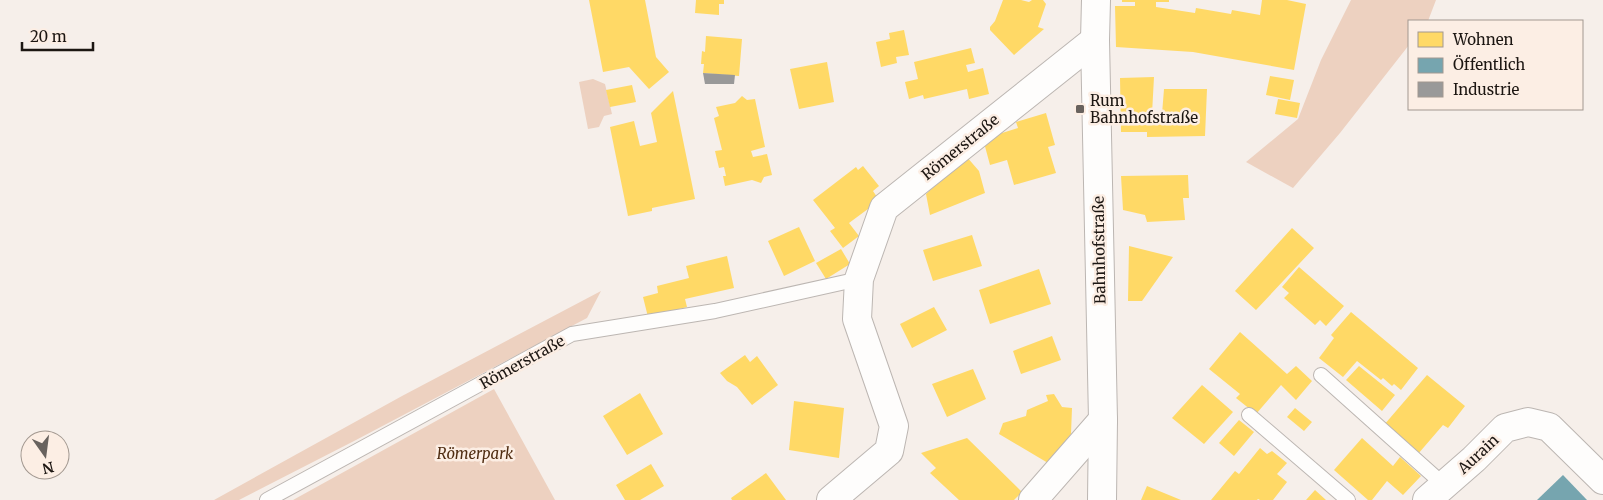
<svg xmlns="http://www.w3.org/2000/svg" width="1603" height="500" font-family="Merriweather,serif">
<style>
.green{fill:#edd1c0}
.homes{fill:#ffd966}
.public{fill:#76a5af}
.industry{fill:#999}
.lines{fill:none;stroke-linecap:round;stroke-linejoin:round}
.service-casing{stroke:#bcb6b2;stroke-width:16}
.minor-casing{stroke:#bcb6b2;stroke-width:30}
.tertiary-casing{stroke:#bcb6b2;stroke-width:30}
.service{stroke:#fefdfc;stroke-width:14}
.minor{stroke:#fefdfc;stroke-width:28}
.tertiary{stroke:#fefdfc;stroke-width:28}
.poi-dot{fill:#68625e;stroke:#fceee4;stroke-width:2}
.labels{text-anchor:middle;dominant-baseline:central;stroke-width:5;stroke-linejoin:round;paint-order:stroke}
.poi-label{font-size:15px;fill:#1c1612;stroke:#fceee4;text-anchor:start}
.street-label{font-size:15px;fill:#1c1612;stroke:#fceee4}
.park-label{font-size:15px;font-style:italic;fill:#4f2c11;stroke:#fceee4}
</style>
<rect width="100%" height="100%" fill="#f6efea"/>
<path class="green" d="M1351,0H1436L1428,21H1409V45L1340,133L1293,188L1246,162L1298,119L1321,60Z
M593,79L605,84L612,114L604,116L599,127L588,129L579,82Z
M601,291L587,318L356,440L239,500H214L402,396Z
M494,389L555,500H293Z"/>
<path class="homes" d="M589,0H645L656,57L669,72L649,89L629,67L603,72Z
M696,0H724V4H719V15L695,13Z
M1003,0H1021L1029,2L1032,0H1043L1046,4L1038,27L1044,29L1014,55L990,30V27L995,21Z
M1122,0H1169V2H1156V7L1195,13L1196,8L1231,14L1232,10L1260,15L1262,0H1287L1306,4L1294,70L1193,52L1116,47L1115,6H1135V2H1122Z
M904,30L909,55L896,57L897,63L881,67L876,42L890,39L889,33Z
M706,36L742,39L739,76L703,73L704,64H701L702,51L705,52Z
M971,48L975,63L966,65L968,72L983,68L989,94L969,99L967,89L924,99L923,95L909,99L905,82L918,79L914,62Z
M827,62L834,102L799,109L790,69Z
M1270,76L1294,80L1290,100L1266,95Z
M1154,77L1152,114H1162L1164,89H1207L1205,136L1147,137V132H1121L1120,78Z
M632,85L636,102L610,107L606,90Z
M673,91L695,199L652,208V211L628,216L610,127L634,121L640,146L657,142L651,113Z
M742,96L747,100L755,99L765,147L751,151L753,157L767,154L772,175L764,177L761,183L752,180L725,186L723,176H726L724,167L719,168L715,151L722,150L714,118L719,116L716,107L735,103Z
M1278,99L1300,103L1297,118L1275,114Z
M1046,113L1055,145L1048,147L1056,173L1014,185L1007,160L990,165L983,139L1018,128L1016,122Z
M966,156L979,171L985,193L930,215L926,194Z
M863,166L879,186L873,191L877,197L870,203L872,206L849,223L859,236L843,248L830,231L835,228L813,200L856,167L858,170Z
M1188,175L1189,198H1183L1185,220L1147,222L1145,215L1123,210L1121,176Z
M799,227L815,261L784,276L768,241Z
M1292,228L1314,248L1256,310L1235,291Z
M972,235L982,266L933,281L923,250Z
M1129,246L1173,257L1142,301H1128Z
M841,249L850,264L826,279L816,263Z
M727,256L734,288L685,299L687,307L648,317L643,297L658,293L657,286L689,278L686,266Z
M1299,267L1344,306L1326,326L1320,320L1315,325L1284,298L1289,293L1282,287Z
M1039,269L1051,304L990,324L979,290Z
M934,307L947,330L912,348L900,324Z
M1351,312L1418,368L1401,390L1394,384L1392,386L1383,378L1381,380L1357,361L1343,377L1319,358L1334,338L1331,335Z
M1240,332L1287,374L1296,366L1312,381L1296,400L1281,385L1256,414L1236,398L1240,394L1209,369Z
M1052,336L1061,360L1021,374L1013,351Z
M745,355L750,362L757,356L778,385L752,405L737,387L727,381L720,373Z
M1359,366L1395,395L1382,411L1346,380Z
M973,369L986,399L947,417L932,384Z
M1427,375L1465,406L1448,428L1443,425L1418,454L1384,425Z
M1202,385L1233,412L1204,444L1172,418Z
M640,393L663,434L627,455L603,416Z
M1054,394L1062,407L1072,408L1071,434L1048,463L999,434L1003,423L1026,416L1027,410L1048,401L1046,395Z
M794,401L844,408L839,458L789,450Z
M1295,408L1312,422L1304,431L1287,417Z
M1239,420L1254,432L1234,456L1219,443Z
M967,438L1022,492L1014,500H959L930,473L936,468L921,453Z
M1362,438L1393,466L1400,457L1421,476L1403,495L1387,481L1372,500H1368L1334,470Z
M1260,448L1267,454L1272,451L1287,463L1277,474L1287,482L1273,500H1260L1258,499L1257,500H1211L1235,471L1239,474Z
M651,464L664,486L640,500H625L616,485Z
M766,473L786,500H732L731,498Z
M1147,486L1181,500H1141Z
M1315,490L1326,500H1306Z"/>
<path class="public" d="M1563,475L1587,500H1537Z"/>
<path class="industry" d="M703,73L735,75L734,84H705Z"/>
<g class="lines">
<g class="service-casing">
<path id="service" d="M1321,375L1444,485
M1249,415L1348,500
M267,500L572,334L715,311L859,279"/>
</g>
<g class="minor-casing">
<path id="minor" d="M831,500L889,451L894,426L857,319L859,279L884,208L1095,40
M1033,500L1103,420
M1427,500L1474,459L1505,428L1528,422L1549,427L1603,480"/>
</g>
<g class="tertiary-casing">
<path id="tertiary" d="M1096,0L1095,40L1103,420L1102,500"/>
</g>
<use href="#service" class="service"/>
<use href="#minor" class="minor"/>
<use href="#tertiary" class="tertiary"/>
</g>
<rect class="poi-dot" x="1075" y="104" width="10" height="10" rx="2.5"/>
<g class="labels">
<g class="poi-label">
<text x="1090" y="100">Rum<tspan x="1090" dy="17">Bahnhofstraße</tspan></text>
</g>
<g class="street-label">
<text transform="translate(960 147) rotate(-39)">Römerstraße</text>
<text transform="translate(1099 250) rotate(-91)">Bahnhofstraße</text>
<text transform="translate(522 362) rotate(-29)">Römerstraße</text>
<text transform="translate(1478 454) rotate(-43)">Aurain</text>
</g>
<g class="park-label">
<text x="475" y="453">Römerpark</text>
</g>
</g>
<rect x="1408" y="20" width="175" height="90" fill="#fceee4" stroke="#a29890"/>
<rect x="1418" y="32" width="25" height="15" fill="#ffd966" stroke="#a29890"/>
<text x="1453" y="45" font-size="15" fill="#1c1612">Wohnen</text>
<rect x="1418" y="58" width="25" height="15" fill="#76a5af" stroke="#a29890"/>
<text x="1453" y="70" font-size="15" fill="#1c1612">Öffentlich</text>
<rect x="1418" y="82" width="25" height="15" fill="#999999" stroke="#a29890"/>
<text x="1453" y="95" font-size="15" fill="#1c1612">Industrie</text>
<g transform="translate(45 455) rotate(166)"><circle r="24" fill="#fceee4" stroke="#a29890"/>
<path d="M0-4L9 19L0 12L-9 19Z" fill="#68625e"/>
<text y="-8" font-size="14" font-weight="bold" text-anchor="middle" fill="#1c1612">N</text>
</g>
<path d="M22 42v8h71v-8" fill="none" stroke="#1c1612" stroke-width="2.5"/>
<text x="30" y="42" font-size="15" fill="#1c1612" stroke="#fceee4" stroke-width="4" paint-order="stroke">20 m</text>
</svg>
